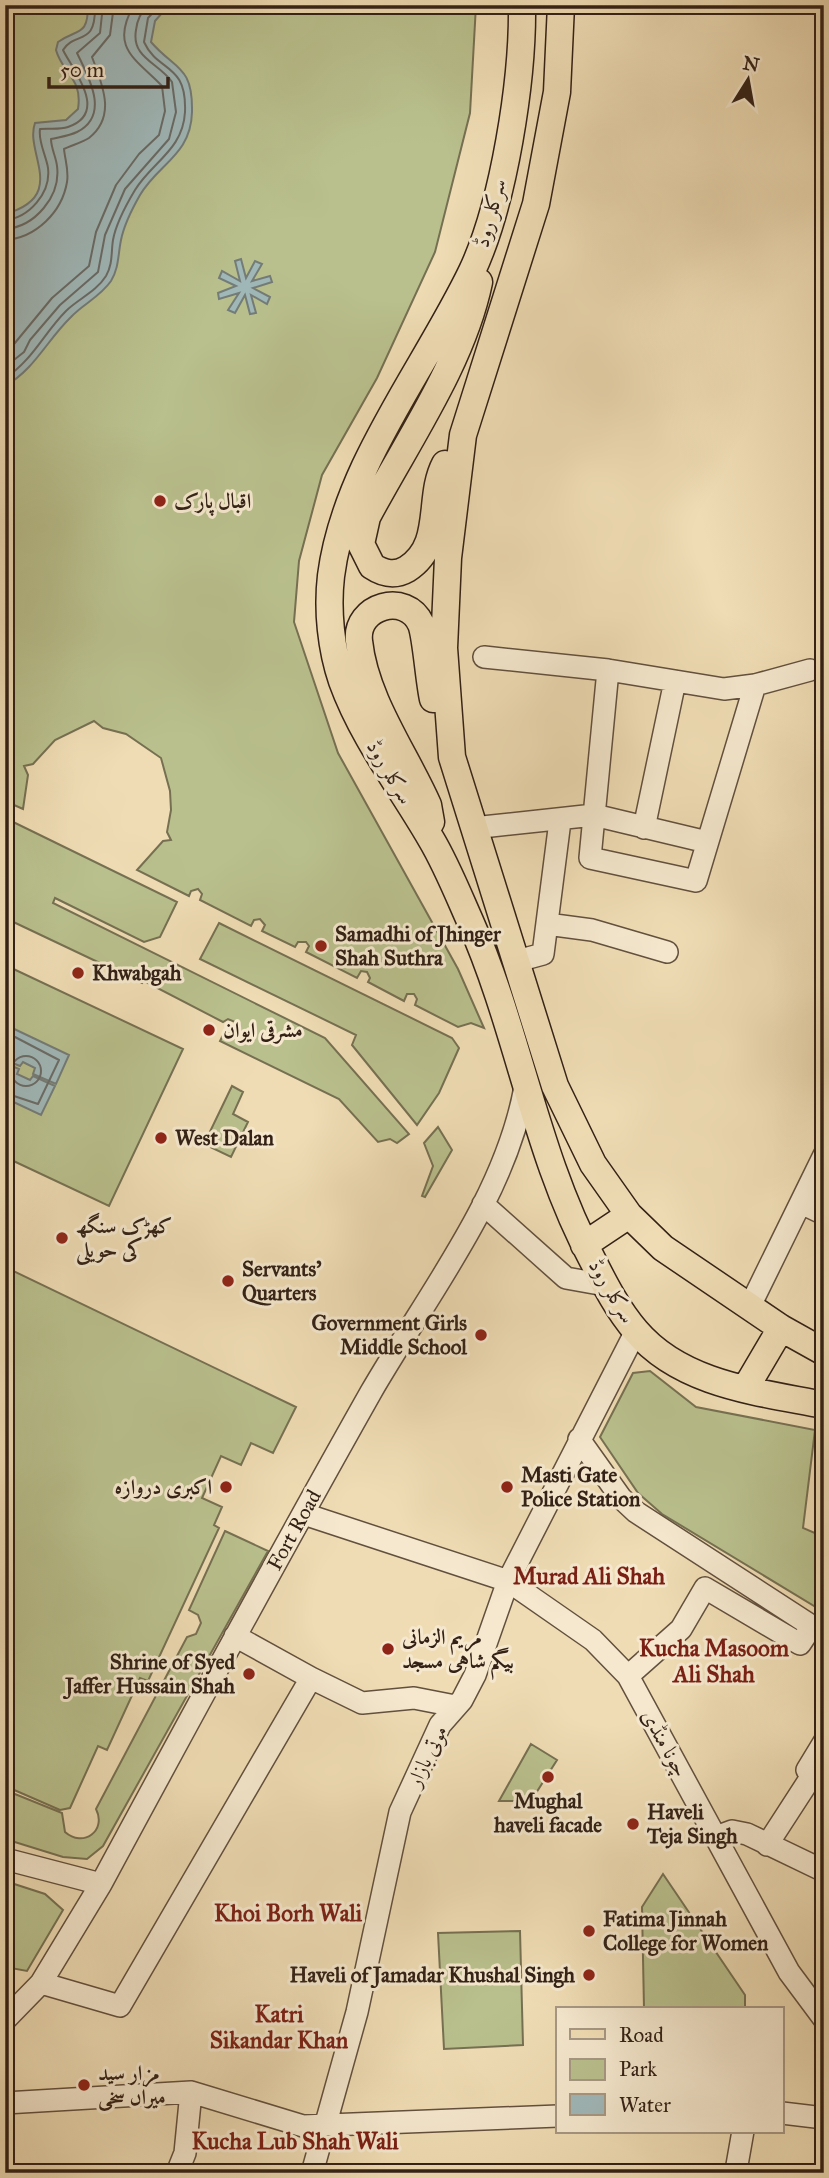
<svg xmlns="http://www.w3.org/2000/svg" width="829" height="2178" font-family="'IM FELL Great Primer',Amiri,serif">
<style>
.green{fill:#b9c08d;stroke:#767052;stroke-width:2}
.water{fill:#a0b8b9;stroke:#747c78;stroke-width:2}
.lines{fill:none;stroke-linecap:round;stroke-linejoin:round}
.shore{stroke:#6a6c68;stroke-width:2}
.minor-casing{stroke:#62503e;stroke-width:24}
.major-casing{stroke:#332116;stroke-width:29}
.minor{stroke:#f5e8ce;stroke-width:21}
.major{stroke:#efdcb4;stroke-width:26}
.poi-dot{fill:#8f2418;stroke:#f5e8ce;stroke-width:2.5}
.labels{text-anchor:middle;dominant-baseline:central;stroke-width:6;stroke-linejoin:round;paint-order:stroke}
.street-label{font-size:21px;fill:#332116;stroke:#f5e8ce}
.poi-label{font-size:21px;font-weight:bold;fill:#332116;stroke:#f5e8ce;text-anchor:start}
.neighbourhood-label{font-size:23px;font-weight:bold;fill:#7a1f14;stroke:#f5e8ce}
</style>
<rect width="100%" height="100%" fill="#efdcb4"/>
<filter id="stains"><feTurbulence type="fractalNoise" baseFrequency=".00286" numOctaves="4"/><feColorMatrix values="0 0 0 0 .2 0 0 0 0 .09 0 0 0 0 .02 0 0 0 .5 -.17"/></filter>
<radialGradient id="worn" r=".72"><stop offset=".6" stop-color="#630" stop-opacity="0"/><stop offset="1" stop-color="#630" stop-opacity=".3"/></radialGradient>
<path class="green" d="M5,5H476L470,113L435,252L377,378L322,475L299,561L294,622L338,753L458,969L484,1028L471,1023L458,1027L415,1005L417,999L414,994H407L404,1001L368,982L370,978L367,972L361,971L357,978L306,952L309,946L306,942H298L295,947L262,931L265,925L260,919L254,920L251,926L200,900L202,894L198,889L191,891L189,896L137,870L163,841L171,840L167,832L171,810L170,791L161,758L126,734L103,728L94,721L55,740L33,764L24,766L28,775L23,809L5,801Z
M5,818L177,902L160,937L144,942L55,898L53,903L325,1038L409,1134L397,1143L390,1139L378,1142L339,1099L220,1041L224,1033H234L235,1022L228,1019L223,1022L144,981L142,983L5,918Z
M219,923L452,1038L459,1048L439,1093L417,1125L352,1045L356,1035L200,959Z
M5,965L183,1049L109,1206L5,1157Z
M232,1086L243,1092L233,1114L248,1122L231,1157L204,1144Z
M438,1127L452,1150L425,1197L422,1196L433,1166L424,1143Z
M5,1267L296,1407L273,1453L251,1443L241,1465L221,1456L202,1498L222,1507L214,1525L219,1528L148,1681L140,1678L107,1750L98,1746L70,1808L60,1810L5,1786Z
M650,1371L696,1407L815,1430L803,1528L824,1537V1612L662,1514L638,1493L600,1437L633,1373Z
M225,1531L268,1551L103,1846L87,1859L63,1857L5,1839V1790L62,1813L65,1832C83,1848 107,1831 96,1809L187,1637L196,1634L201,1623L198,1615L189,1610Z
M531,1744L557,1760L531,1801H499Z
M663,1874L745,1995V2008H644L642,1907Z
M5,1881L45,1894L63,1910L27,1971L5,1967Z
M520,1931L523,2045L444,2049L438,1933Z"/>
<path class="water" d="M88,5H169L155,21L151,42C175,70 193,65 192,112C191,155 158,164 140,195C132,209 124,225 121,240C118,254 119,268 111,281C100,297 83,304 71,317C47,340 35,369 5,386V214C69,196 24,153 35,123L66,120L78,109C83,78 62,73 56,50L58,42C78,28 88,37 88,5Z
M241,259L246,278L255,261L262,264L252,281L270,276L272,282L253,288L270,297L267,304L251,295L256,313L250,314L245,295L235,313L228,310L239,293L219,299L218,293L236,286L219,278L222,271L240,281L235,261Z
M10,1027L69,1055L56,1084L33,1074L35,1068L23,1062L20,1066L5,1060V1038Z
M5,1063L19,1069L17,1074L30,1080L33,1076L55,1086L41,1115L5,1098Z"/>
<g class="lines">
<path class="shore" d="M5,220C29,218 51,193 48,168C46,155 38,142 40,129C49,128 59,130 68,127C110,113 72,69 63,50C76,30 96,48 95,5
M5,229C35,227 61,196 57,166C56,157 51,148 51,139C59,137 69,136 77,132C111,115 88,76 77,53L100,33L103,5
M5,240C36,238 62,212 67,182C69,170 65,160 64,149C72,145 81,143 89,138C117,116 102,84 92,57L110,35L114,5
M5,355L52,298L89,266L96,232L116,185L139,154L159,135L165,111L162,86C136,59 109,48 134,5
M5,367L24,352L30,340L60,305L98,272L105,235L125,189L169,139L176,112L172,82C159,63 131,58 136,30C137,20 141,12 148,5
M5,378C32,361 44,333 66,311C78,299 96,292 106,276C113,264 111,252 113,240C116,223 126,205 135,190C152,162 183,150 185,112C187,62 158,73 144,42L148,18L160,5
M5,1039L15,1037L59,1060L38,1104L5,1093
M11 1071a15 15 0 1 1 30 0a15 15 0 1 1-30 0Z"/>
<g class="minor-casing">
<path id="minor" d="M484,657L608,670L724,689L755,685L810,670
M608,670L590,858L696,881L755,685
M473,828L594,815L707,842
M644,828L675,681
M547,924L592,930L667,952
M517,961L543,954L560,821
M801,1203L824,1214
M483,1204L566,1278L605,1285
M750,1306L824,1155
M579,1439L621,1498L636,1512L824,1634
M304,1514L508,1581L593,1640L628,1676L789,1972L824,2019
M628,1676L681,1629L705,1588L800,1644L810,1629
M311,1678L362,1703L414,1698L455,1706
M716,1837L732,1831L747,1834L824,1871
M767,1845L813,1774L807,1770L824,1742
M5,1859L101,1884C190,1719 279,1555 371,1392C427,1295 505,1198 525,1087
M41,1983L120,2006L311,1678L235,1636
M5,2020L41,1983L101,1884
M5,2103L191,2092L303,2126L558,2116
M782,2113L824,2118
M177,2173L185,2153L191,2092
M312,2173L357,2012L400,1812L440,1725L462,1700L475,1675L508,1581L636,1331
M741,2173L737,2165L743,2131"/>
</g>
<g class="major-casing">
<path id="major" d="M522,5C523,80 504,203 472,271C425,369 345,466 331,576C327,610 331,649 342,681C363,739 401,787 431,839C446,864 458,894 470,921C519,1031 535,1154 593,1261C605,1285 618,1310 636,1331C682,1385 759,1392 824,1405
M561,5L557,92L536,204L463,435L448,558L444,648L452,757L555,1086L593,1164L629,1215L663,1248L781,1328L824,1352
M445,464C427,498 445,545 407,569C395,576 384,574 372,566L361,544L367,517C406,443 462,364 479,282
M431,822L428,805C405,753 365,699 359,641C355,606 406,591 421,624C426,636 429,682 433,699
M584,1245L629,1215
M745,1389L781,1328"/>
</g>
<use href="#minor" class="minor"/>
<use href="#major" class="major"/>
</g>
<g class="poi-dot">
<circle cx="160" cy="501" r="7"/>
<circle cx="321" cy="946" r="7"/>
<circle cx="78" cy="973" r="7"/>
<circle cx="209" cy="1030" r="7"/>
<circle cx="161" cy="1138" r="7"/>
<circle cx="62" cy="1238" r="7"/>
<circle cx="228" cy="1281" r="7"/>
<circle cx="481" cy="1335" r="7"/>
<circle cx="226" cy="1487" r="7"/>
<circle cx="507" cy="1487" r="7"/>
<circle cx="388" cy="1649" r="7"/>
<circle cx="249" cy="1674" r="7"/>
<circle cx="548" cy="1777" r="7"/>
<circle cx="633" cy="1824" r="7"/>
<circle cx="589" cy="1931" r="7"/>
<circle cx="589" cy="1975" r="7"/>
<circle cx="84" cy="2085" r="7"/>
</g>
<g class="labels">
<g class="street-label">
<text transform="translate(490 213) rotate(-75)">سرکلر روڈ</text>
<text transform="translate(390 772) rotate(59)">سرکلر روڈ</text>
<text transform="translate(612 1291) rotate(59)">سرکلر روڈ</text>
<text transform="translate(294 1530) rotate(-61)">Fort Road</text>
<text transform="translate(665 1743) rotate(61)">چونا منڈی</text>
<text transform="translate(427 1756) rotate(-64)">موتی بازار</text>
</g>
<g class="poi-label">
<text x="174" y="501">اقبال پارک</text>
<text x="335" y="934">Samadhi of Jhinger<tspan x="335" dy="24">Shah Suthra</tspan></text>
<text x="92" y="973">Khwabgah</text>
<text x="223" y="1030">مشرقی ایوان</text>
<text x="175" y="1138">West Dalan</text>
<text x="76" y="1226">کھڑک سنگھ<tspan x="76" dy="24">کی حویلی</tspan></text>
<text x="242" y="1269">Servants'<tspan x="242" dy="24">Quarters</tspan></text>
<text x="467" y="1323" text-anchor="end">Government Girls<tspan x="467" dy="24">Middle School</tspan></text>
<text x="521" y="1475">Masti Gate<tspan x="521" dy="24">Police Station</tspan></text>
<text x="212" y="1487" text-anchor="end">اکبری دروازہ</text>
<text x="402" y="1637">مریم الزمانی<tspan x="402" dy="24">بیگم شاہی مسجد</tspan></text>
<text x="235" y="1662" text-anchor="end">Shrine of Syed<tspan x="235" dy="24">Jaffer Hussain Shah</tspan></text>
<text x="548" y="1801" text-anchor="middle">Mughal<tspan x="548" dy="24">haveli facade</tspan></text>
<text x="647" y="1812">Haveli<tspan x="647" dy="24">Teja Singh</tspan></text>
<text x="603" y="1919">Fatima Jinnah<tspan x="603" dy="24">College for Women</tspan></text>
<text x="575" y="1975" text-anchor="end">Haveli of Jamadar Khushal Singh</text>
<text x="98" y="2073">مزار سید<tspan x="98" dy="24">میراں سخی</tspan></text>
</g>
<g class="neighbourhood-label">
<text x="589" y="1576">Murad Ali Shah</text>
<text x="714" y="1648">Kucha Masoom<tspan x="714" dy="26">Ali Shah</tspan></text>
<text x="288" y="1913">Khoi Borh Wali</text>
<text x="279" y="2014">Katri<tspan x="279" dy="26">Sikandar Khan</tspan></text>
<text x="295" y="2141">Kucha Lub Shah Wali</text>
</g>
</g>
<rect width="829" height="2178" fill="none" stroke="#efdcb4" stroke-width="28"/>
<rect x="7" y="7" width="815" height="2164" fill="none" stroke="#332116" stroke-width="3.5"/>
<rect x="14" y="14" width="801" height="2150" fill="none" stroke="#332116" stroke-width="2"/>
<rect x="556" y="2007" width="228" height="126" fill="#f5e8ce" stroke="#a79884" stroke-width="2"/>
<rect x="570" y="2029" width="35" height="10" fill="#efdcb4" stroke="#a79884" stroke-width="2"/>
<text x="619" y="2042" font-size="21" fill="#332116">Road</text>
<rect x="570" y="2059" width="35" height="21" fill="#b9c08d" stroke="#a79884" stroke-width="2"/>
<text x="619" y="2076" font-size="21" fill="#332116">Park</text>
<rect x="570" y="2094" width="35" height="21" fill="#a0b8b9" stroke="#a79884" stroke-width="2"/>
<text x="619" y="2112" font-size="21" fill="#332116">Water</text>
<g transform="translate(748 80) rotate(11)" stroke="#f5e8ce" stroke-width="5" paint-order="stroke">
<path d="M0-5L12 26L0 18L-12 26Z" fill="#332116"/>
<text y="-10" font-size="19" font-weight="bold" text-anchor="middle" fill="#332116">N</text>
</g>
<path d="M49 77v10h119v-10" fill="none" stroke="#332116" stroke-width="3.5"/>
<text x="60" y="77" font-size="21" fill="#332116" stroke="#f5e8ce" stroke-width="5" paint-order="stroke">50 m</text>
<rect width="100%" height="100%" filter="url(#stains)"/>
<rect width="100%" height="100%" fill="url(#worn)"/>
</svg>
